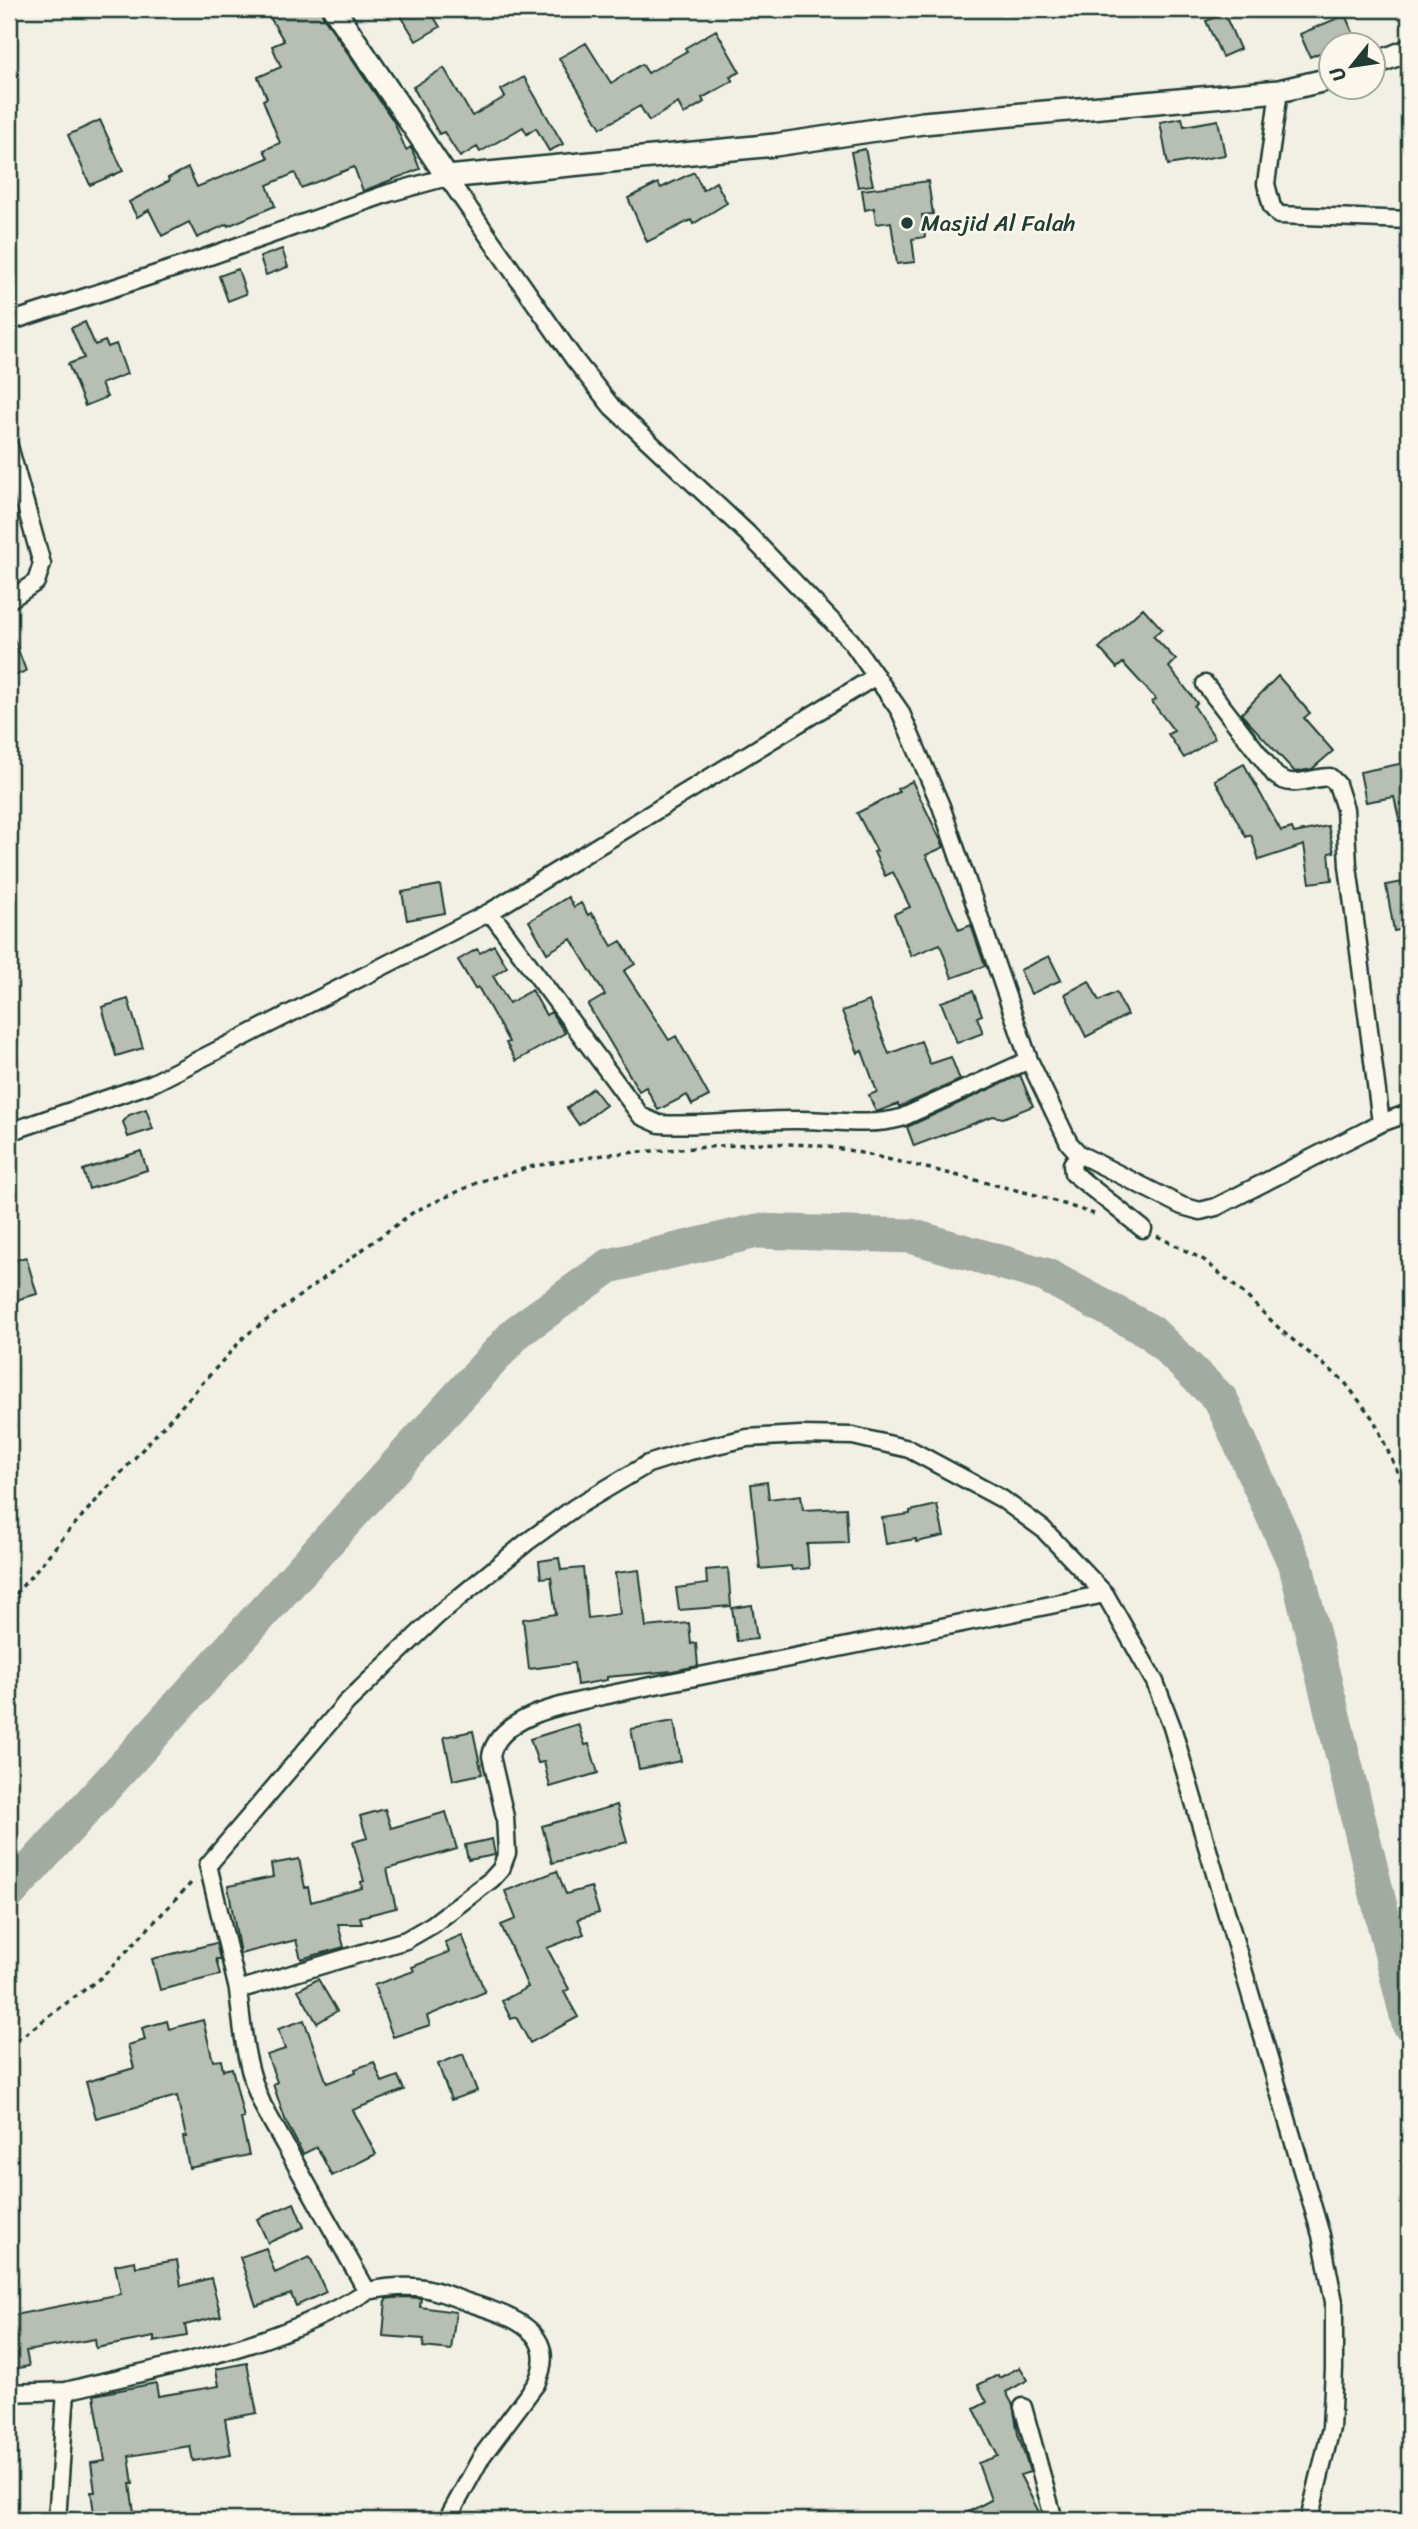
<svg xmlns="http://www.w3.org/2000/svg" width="1418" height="2529" font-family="Sriracha,sans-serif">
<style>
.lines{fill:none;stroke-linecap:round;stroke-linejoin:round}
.river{stroke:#a2aba1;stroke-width:35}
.building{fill:#b7beb3;stroke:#1f3d34;stroke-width:2}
.minor-casing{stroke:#1f3d34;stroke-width:21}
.tertiary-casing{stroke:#1f3d34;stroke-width:26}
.path{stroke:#1f3d34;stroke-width:3.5;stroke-dasharray:5 5;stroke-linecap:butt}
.minor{stroke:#fbf7ec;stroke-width:16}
.tertiary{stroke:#fbf7ec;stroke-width:21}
.poi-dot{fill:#1f3d34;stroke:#fbf7ec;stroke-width:2.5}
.labels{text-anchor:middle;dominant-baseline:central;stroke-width:5;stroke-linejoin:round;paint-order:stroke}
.poi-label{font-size:23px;fill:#1f3d34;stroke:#fbf7ec;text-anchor:start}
</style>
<rect width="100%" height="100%" fill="#f2f0e5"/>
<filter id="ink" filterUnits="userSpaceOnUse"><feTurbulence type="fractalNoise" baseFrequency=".0143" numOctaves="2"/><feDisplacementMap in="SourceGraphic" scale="14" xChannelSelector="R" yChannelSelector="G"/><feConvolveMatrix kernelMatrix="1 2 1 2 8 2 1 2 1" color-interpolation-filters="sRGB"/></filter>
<g filter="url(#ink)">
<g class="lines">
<path class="river" d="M9,1893L517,1332L609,1266L757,1231L911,1236L1045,1275L1151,1332L1221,1400L1296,1566L1409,2024"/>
</g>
<path class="building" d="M265,9H321L323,16L394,122L406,150L411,147L420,169L363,191L354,167L301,188L295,173L267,185L275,206L228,226L227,224L197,238L189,222L162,236L149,210L137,217L129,202L169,181L168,178L188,168L197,187L268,158L264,150L280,143L263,100L267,98L258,77L281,67L272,46L284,41Z
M397,9H429L440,27L416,41Z
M1224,13L1240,49L1222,57L1206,21Z
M1345,15L1355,37L1337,46H1331V48L1310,57L1300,34Z
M716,30L740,72L730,77L733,81L702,98L704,102L684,114L678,103L649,121L640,106L601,128L559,58L586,43L611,83L642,64L648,73L687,51L685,48Z
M444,68L472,116L505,97L501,90L524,77L563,144L549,151L536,128L527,134L523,127L480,152L477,147L460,157L444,132L439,134L413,87Z
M1182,118L1184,126L1218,120L1225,155L1168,165L1160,122Z
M100,120L123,171L90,185L68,135Z
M865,149L873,185L858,187L851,152Z
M694,172L703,190L716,182L727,203L693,224L691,220L647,242L628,198L658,183L661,188Z
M928,181L933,214L922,215L925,237L912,239L915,262L897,264L891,222L876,224L874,208L865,210L862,190Z
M282,249L288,267L266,275L260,257Z
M238,269L246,294L228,301L219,276Z
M85,322L95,345L105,341L108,347L116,344L127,374L101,384L107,397L85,406L68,364L84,358L71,328Z
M1143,608L1162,629L1153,636L1176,660L1169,667L1197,703L1194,706L1215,738L1184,758L1168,734L1174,731L1152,702L1156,699L1123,663L1117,668L1099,648Z
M10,628L26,671L9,678V629Z
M1278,676L1310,713L1304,718L1333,751L1312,769L1295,772L1241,714Z
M1409,762V835L1403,836L1394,797L1366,802L1360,772Z
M1244,764L1281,831L1292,828L1294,833L1328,826L1334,852L1329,853L1332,880L1310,883L1304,845L1259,860L1251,835L1246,837L1215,780Z
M912,781L944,847L926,855L959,930L971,925L985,966L952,978L940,944L911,956L894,914L910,907L893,872L885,876L874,852L877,851L857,813L899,792L897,789Z
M1409,881V928L1394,931L1386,885Z
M440,885L445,913L407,920L402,892Z
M568,897L574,907L581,903L588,915L591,913L594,918L595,917L612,946L621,941L635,964L624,971L669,1040L676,1036L709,1096L692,1105L687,1095L658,1110L646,1087L639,1091L588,1005L605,995L571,939L547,953L529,921Z
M494,945L507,967L493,976L509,1003L532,990L546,1015L551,1012L565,1033L516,1061L506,1043L509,1042L478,987L475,989L458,960L477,949L480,953Z
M1049,956L1061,980L1031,994L1020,970Z
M1089,981L1099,1001L1116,992L1127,1015L1086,1037L1065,994Z
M973,991L982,1015L977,1017L983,1033L957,1043L941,1002Z
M128,999L143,1048L116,1056L102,1007Z
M869,1001L889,1054L921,1041L930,1064L951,1057L960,1080L899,1107L898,1104L876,1112L869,1095L877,1092L862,1051L858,1053L842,1011Z
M1020,1075L1033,1106L1003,1118L993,1116L914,1146L907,1127Z
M593,1088L606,1105L579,1125L567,1108Z
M146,1109L153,1129L128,1137L123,1122L129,1115Z
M141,1151L147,1170L89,1189L83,1170Z
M26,1257L37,1294L9,1302V1262Z
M767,1482L769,1499L801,1495L803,1510L846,1508L848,1543L807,1544L809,1568L792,1570L791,1566L760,1569L751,1484Z
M937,1505L944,1536L916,1542V1539L886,1544L882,1518L910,1514V1511Z
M559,1558L561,1570L583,1568L588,1618L620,1614L615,1573L639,1570L646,1627L689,1623L691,1644L696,1643L698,1666L672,1671L607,1677V1680L577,1685L574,1663L529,1669L523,1619L556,1614L551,1577L541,1578L539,1561Z
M728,1568L731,1606L679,1610L676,1588L707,1584L706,1570Z
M752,1605L757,1639L737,1641L732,1608Z
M674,1721L681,1761L639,1769L631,1729Z
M578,1724L585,1745L589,1744L598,1773L550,1787L544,1762L538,1763L530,1739Z
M473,1731L482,1774L453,1780L444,1737Z
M617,1805L627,1842L552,1863L542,1826Z
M385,1809L391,1828L446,1812L457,1849L387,1869L396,1908L360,1917L362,1924H338L344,1947L301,1959L296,1940L240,1954L228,1886L273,1877L271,1864L299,1859L305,1888L308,1887L311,1902L362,1888L361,1882L364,1881L353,1842L367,1838L360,1816Z
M492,1839L495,1855L468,1860L465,1845Z
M557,1871L566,1894L591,1887L599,1913L578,1919L584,1934L547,1948L569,1989L564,1992L578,2017L530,2043L516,2017L511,2019L502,2001L528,1987L501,1925L516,1919L505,1891Z
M462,1935L485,1992L427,2016L430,2025L393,2037L374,1985L414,1971L412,1967L449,1952L445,1942Z
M216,1943L220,1959H216L220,1975L160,1990L152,1959Z
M318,1979L337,2011L317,2023L298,1990Z
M203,2020L213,2061L221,2060L223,2070L232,2068L244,2118L241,2119L249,2155L189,2168L183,2137H186L177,2096L96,2118L86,2082L134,2068L128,2045L145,2040L142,2028L167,2021L169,2029Z
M304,2020L327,2083L356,2072L355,2069L374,2062L382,2082L398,2076L404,2090L353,2110L376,2154L332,2176L317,2147L303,2154L286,2122L273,2084L277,2082L267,2055L285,2049L278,2029Z
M463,2054L477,2091L451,2100L438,2064Z
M294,2203L304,2227L268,2243L257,2219Z
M266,2248L275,2273L310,2257L326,2292L296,2306L291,2294L256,2306L240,2257Z
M177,2260L181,2286L211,2278L221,2316L185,2325L187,2336L154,2342V2337L96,2348L95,2339L26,2351L29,2366L9,2370V2316L121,2294L115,2265L135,2261L136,2267Z
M403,2297L421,2298L420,2307L456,2312L451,2350L423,2347L424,2339L383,2336L386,2299Z
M247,2363L257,2413L225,2419L231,2455L193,2461L190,2446L129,2456L133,2484H130L135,2520H95L91,2492H95L91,2463L105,2461L94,2395L156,2383L158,2396L219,2386L216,2369Z
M1020,2367L1028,2380L1006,2392L1013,2405L1018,2434L1030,2472L1020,2475L1043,2520H953L991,2500L978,2463L998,2456L974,2409L987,2402L978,2385L998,2375L999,2378Z"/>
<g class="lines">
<g class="minor-casing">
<path id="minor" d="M1279,91L1266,184L1272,207L1279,215L1409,220
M9,322L190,263L389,193L447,177L574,359L612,407L747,533L851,641L900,711L941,806L1029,1060L1069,1143L1079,1154L1182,1206L1200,1211L1216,1207L1381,1123L1409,1113
M9,446L42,564L36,582L9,600
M1205,684L1275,775C1293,790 1309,777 1330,777L1337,784L1345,809L1348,866L1381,1123
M490,912L641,1116L659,1124C705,1127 753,1119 799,1120C834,1120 867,1127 901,1118L1029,1060
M9,1132L153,1083L490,912L876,676
M1079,1154L1072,1164L1073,1173L1143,1229
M238,1990L208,1865L346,1703L439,1614L527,1542L574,1508L648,1464L686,1452L747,1438L801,1435L853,1436L909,1449L1002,1499L1043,1529L1105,1594L1155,1682L1172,1727L1321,2235L1334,2302V2369L1331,2428L1309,2520
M367,2291C383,2288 399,2286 415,2287C433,2288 450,2296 467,2302C506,2315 562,2329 536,2384L482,2456L447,2520
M66,2391C168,2365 277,2348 367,2291L263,2106C245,2067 243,2033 238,1990L406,1940L432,1925L492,1879L501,1869L507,1853L505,1817L491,1756C499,1712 579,1702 616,1693L1105,1594
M9,2393L66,2391L57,2520
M1023,2407L1054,2520"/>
</g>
<g class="tertiary-casing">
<path id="tertiary" d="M334,9L447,177L775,145L923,123L1279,91L1330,79
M1372,65L1409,50"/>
</g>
<path class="path" d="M1157,1236L1204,1260L1243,1293L1283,1332L1343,1380L1374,1420L1409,1498
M9,1602L74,1525L245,1336L415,1211L481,1181L534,1166L611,1154L763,1143L814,1145L848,1150L935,1170L1036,1195L1094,1214
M9,2046L103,1976L194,1880"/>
<use href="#minor" class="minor"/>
<use href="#tertiary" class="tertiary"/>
</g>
</g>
<circle class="poi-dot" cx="907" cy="223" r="7"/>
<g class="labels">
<g class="poi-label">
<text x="921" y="223">Masjid Al Falah</text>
</g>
</g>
<rect width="1418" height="2529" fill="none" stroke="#fbf7ec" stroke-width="35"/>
<rect x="18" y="18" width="1383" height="2494" fill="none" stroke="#1f3d34" stroke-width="2.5" filter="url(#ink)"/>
<g transform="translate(1352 66) rotate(240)"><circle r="33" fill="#fbf7ec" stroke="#a3ada2" stroke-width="2"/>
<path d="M0-5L12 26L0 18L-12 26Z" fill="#1f3d34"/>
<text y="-10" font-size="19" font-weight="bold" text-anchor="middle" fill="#1f3d34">U</text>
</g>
</svg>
